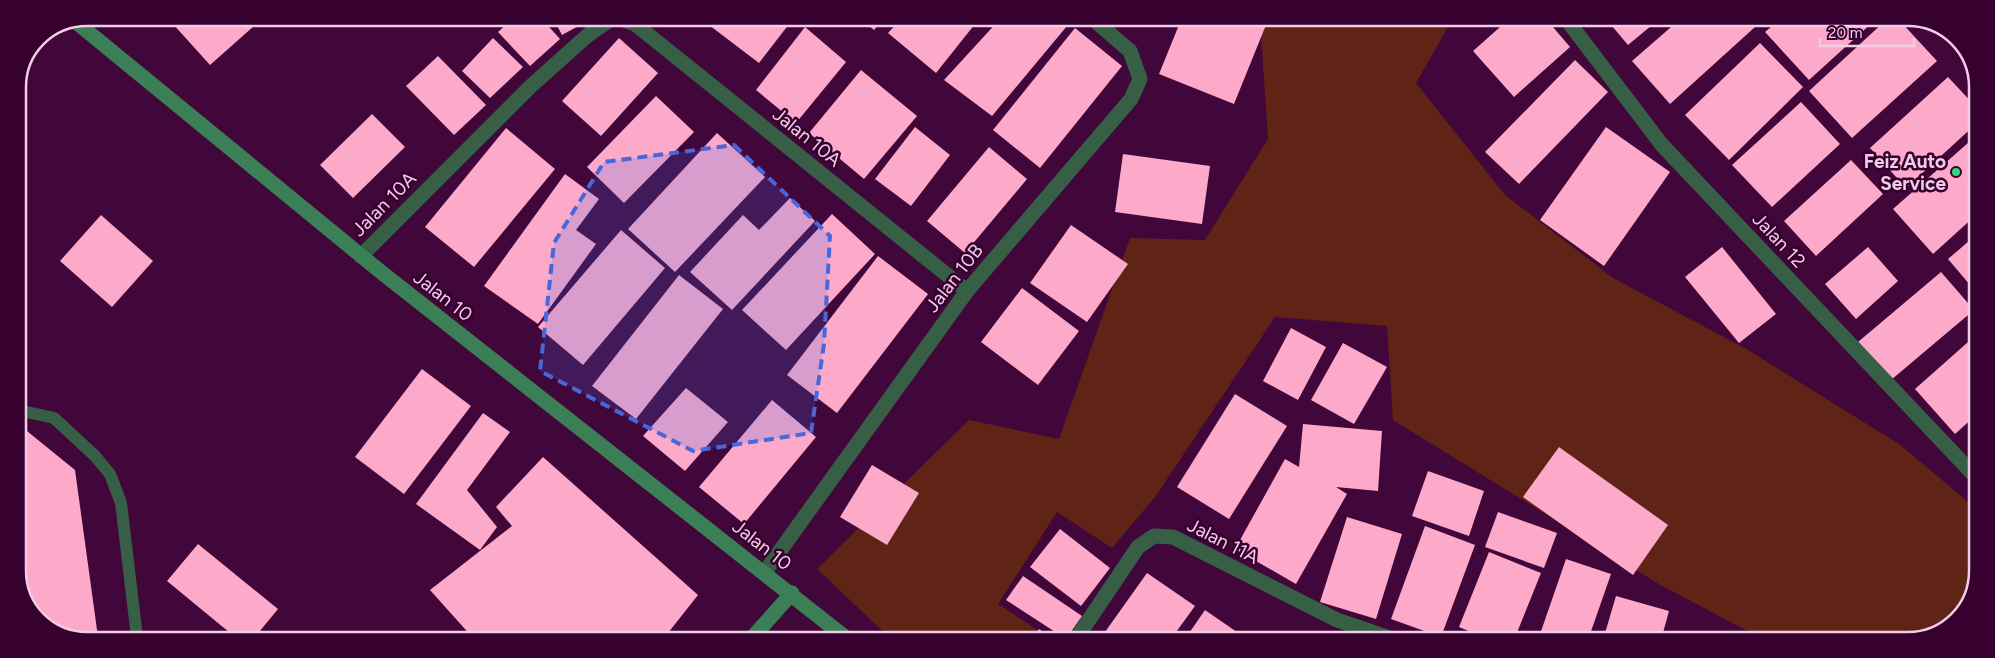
<svg xmlns="http://www.w3.org/2000/svg" width="1995" height="658" font-family="Figtree,sans-serif">
<style>
.green{fill:#5f2416}
.building{fill:#fda9ca}
.lines{fill:none;stroke-linecap:round;stroke-linejoin:round}
.lane{stroke:#365f45;stroke-width:12}
.street{stroke:#365f45;stroke-width:15}
.secondary{stroke:#3a7f55;stroke-width:15}
.marked{fill:#4767db;fill-opacity:0.2;stroke:#4767db;stroke-width:4;stroke-dasharray:10 6;stroke-linejoin:round}
.poi-dot{fill:#34d881;stroke:#36002f;stroke-width:2}
.labels{text-anchor:middle;dominant-baseline:central;stroke-width:5;stroke-linejoin:round;paint-order:stroke}
.street-label{font-size:19px;fill:#f1cde8;stroke:#36002f}
.poi-label{font-size:19px;font-weight:bold;fill:#f1cde8;stroke:#36002f;text-anchor:end}
.rim{fill:none;stroke:#f1cde8;stroke-width:2.5}
</style>
<rect width="100%" height="100%" fill="#42073a"/>
<path class="green" d="M1260,20H1452L1416,83L1505,195L1613,278L1748,350L1899,444L1974,507V593L1950,626L1908,640H1764L1659,584L1393,420L1387,326L1275,317L1155,497L1112,548L1057,512L998,604L1051,639H891L817,569L969,420L1059,439L1130,238L1205,240L1268,139Z"/>
<path class="building" d="M180,18H263L210,65L173,24Z
M513,18H541L560,39L530,66L498,32Z
M553,18H593L562,35Z
M714,19H793L759,63L709,25Z
M861,19H883L874,30Z
M901,19H979L936,73L888,33Z
M1000,19H1060L1067,26L992,116L944,80Z
M1181,20H1268L1234,104L1159,74Z
M1508,20H1547L1570,47L1514,97L1473,51Z
M1607,20L1657,21L1628,45Z
M1678,21H1749L1755,27L1670,104L1632,61Z
M1778,21H1874L1809,80L1765,32Z
M1885,21H1900L1937,61L1852,138L1809,91Z
M805,27L846,62L796,123L756,90Z
M1075,28L1122,66L1040,168L993,130Z
M493,38L523,67L490,98L462,71Z
M619,38L658,73L601,136L562,101Z
M1760,43L1803,87L1729,160L1685,115Z
M438,56L486,105L454,135L406,86Z
M1575,60L1608,92L1519,184L1485,152Z
M27,63L30,66L20,79H19Z
M861,70L917,116L864,179L809,133Z
M1948,77L1977,108V123L1906,188L1870,148Z
M656,96L694,132L624,203L587,167Z
M1801,102L1840,144L1772,207L1732,165Z
M372,114L405,147L353,198L320,165Z
M915,127L950,155L911,206L875,179Z
M1606,127L1670,172L1604,266L1540,220Z
M506,128L555,169L474,267L425,227Z
M717,133L765,177L675,272L628,229Z
M1977,135L1976,215L1933,254L1893,209Z
M989,147L1027,179L965,253L927,221Z
M1123,154L1210,166L1202,224L1115,212Z
M1851,160L1883,194L1816,256L1784,221Z
M565,174L599,199L576,230L596,244L538,324L484,286Z
M790,198L815,221L732,310L690,272L743,215L759,230Z
M832,214L875,254L786,350L742,310Z
M101,215L153,261L112,307L60,261Z
M1071,225L1128,264L1087,322L1030,283Z
M621,230L665,268L583,365L538,327Z
M1976,235V292L1948,259Z
M1722,247L1776,314L1739,343L1685,277Z
M1868,247L1898,281L1856,319L1825,284Z
M878,256L928,294L837,413L787,375Z
M1941,272L1974,310L1891,380L1858,342Z
M679,275L723,309L636,419L592,386Z
M1022,288L1079,331L1038,385L981,342Z
M1291,328L1326,347L1298,400L1263,381Z
M1976,335L1975,416L1955,434L1915,389Z
M1343,343L1387,367L1354,424L1311,400Z
M422,369L471,406L404,494L355,457Z
M686,388L728,422L685,471L643,436Z
M1235,394L1287,426L1229,519L1177,487Z
M772,400L816,437L744,524L699,487Z
M483,413L510,432L467,490L497,527L480,550L416,504Z
M1303,424L1382,431L1378,491L1336,487L1347,494L1296,584L1235,549L1285,459L1299,467Z
M18,427H22L75,470L98,637H65L32,614L18,576Z
M1559,447L1668,525L1633,575L1523,497Z
M543,457L698,595L664,638H473L430,590L512,526L496,507Z
M872,465L919,493L887,545L840,517Z
M1428,471L1484,491L1469,536L1412,516Z
M1498,512L1557,533L1544,568L1485,547Z
M1347,517L1402,534L1376,619L1320,602Z
M1425,526L1475,545L1441,637L1391,619Z
M1060,529L1110,568L1081,606L1030,567Z
M198,544L278,609L255,637H235L167,581Z
M1489,552L1541,573L1514,640H1490L1459,627Z
M1566,559L1611,574L1588,640H1538Z
M1147,573L1195,606L1171,639H1100Z
M1023,576L1082,616L1066,639L1006,600Z
M1616,596L1669,611L1661,640H1603Z
M1205,610L1247,639H1185Z
M1039,629L1054,639H1033Z"/>
<g class="lines">
<path class="lane" d="M18,410L54,418L95,456L110,474L121,503L137,637"/>
<path class="street" d="M620,19L635,24L967,291
M1567,20L1662,145L1975,476
M361,256L531,86L588,35L611,19
M764,573L967,291L1131,99L1140,79L1130,51L1093,19
M1076,639L1138,547L1154,536L1173,537L1337,620L1393,639"/>
<path class="secondary" d="M76,22L381,272L846,638
M752,638L792,593"/>
</g>
<path class="marked" d="M734,145L830,236L824,344L811,433L693,451L540,371L554,243L604,162Z"/>
<circle class="poi-dot" cx="1956" cy="172" r="5"/>
<g class="labels">
<g class="street-label">
<text transform="translate(807 137) rotate(39)">Jalan 10A</text>
<text transform="translate(384 204) rotate(-45)">Jalan 10A</text>
<text transform="translate(1779 240) rotate(47)">Jalan 12</text>
<text transform="translate(954 278) rotate(-52)">Jalan 10B</text>
<text transform="translate(443 296) rotate(38)">Jalan 10</text>
<text transform="translate(1223 541) rotate(27)">Jalan 11A</text>
<text transform="translate(762 545) rotate(38)">Jalan 10</text>
</g>
<g class="poi-label">
<text x="1946" y="161">Feiz Auto<tspan x="1946" dy="22">Service</tspan></text>
</g>
</g>
<path d="M0 0H1995V658H0ZM87 26H1908A61 61 0 0 1 1969 87V571A61 61 0 0 1 1908 632H87A61 61 0 0 1 26 571V87A61 61 0 0 1 87 26Z" fill="#36002f" fill-rule="evenodd"/>
<path class="rim" d="M87 26H1908A61 61 0 0 1 1969 87V571A61 61 0 0 1 1908 632H87A61 61 0 0 1 26 571V87A61 61 0 0 1 87 26Z"/>
<path d="M1820 38v8h94v-8" fill="none" stroke="#f1cde8" stroke-width="2.5"/>
<text x="1828" y="38" font-size="15" fill="#f1cde8" stroke="#36002f" stroke-width="4" paint-order="stroke">20 m</text>
</svg>
